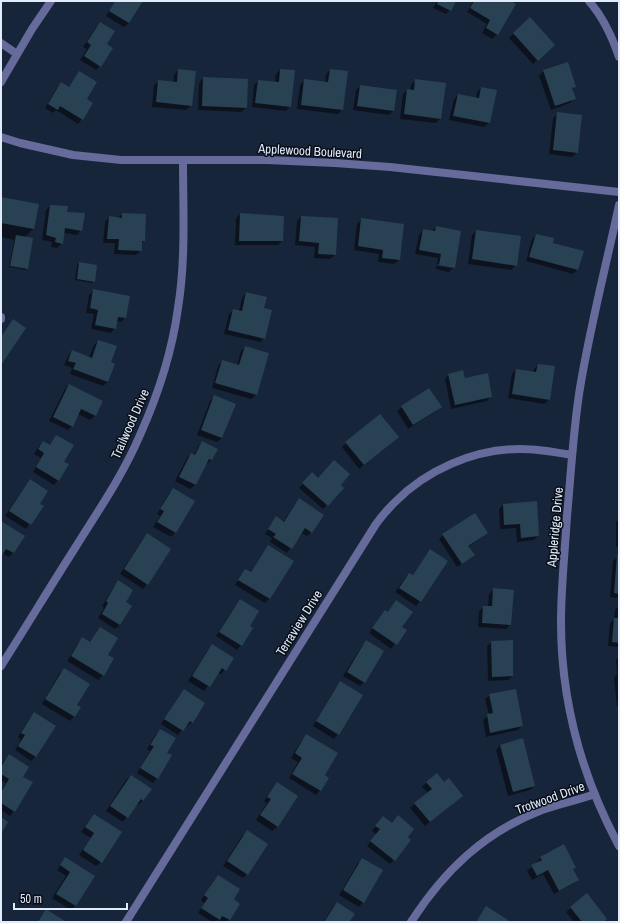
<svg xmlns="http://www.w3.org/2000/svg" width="620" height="923" font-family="'Archivo Narrow',sans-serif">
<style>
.shadow{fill:#0007}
.building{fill:#284254}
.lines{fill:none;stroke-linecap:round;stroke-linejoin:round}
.service{stroke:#666b9c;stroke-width:8}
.minor{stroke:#666b9c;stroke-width:8}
.labels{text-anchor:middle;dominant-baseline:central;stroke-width:3;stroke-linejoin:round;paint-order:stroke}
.street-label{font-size:13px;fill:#e2ebfa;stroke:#080e18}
</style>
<rect width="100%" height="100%" fill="#17253a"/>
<path class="shadow" d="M115,1H142L129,23L124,27L106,16Z
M437,1H455L450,10L446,14L433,8Z
M473,1H509L497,34L492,39L482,33L487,24L467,12Z
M530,18L550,49L533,64L509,38Z
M101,23L105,44L100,66L96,70L80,60L87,49L83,47L96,27Z
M178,70L195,72L191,106L186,110L152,107L154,85L159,81L173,83L174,75Z
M280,70L290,106L286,111L252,107L254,85L258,81L275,82L276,74Z
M330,70L343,109L338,114L297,109L300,85L305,80L325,83L326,74Z
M543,71L575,86L571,90L574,99L570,103L551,110L539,76Z
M79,72L86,100L82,119L78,124L56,110L53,113L45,108L57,88L61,84L68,88Z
M203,78L246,108L241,112L198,110L199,83Z
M416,80L440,119L436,123L400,119L403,94L407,90H410L411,85Z
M360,86L393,111L389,115L353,110L356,90Z
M481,88L496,91L489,123L484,127L449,120L454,99L458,95L476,98L477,92Z
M558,114L577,152L572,157L549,154L553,118Z
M1,198L33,229L25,237L27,268L25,270L9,267L14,240L1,237Z
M50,206L66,213L81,230L77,235L64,233L62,243L57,248L51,247L52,242L42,240L46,210Z
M122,214L144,240L141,244V250L136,255L114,254L115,243H103L105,222L109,217L118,218Z
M240,214L282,241L278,245H235L236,218Z
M301,217L337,219L335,255L330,259L314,258L315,247L295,245L297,221Z
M362,219L399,260L394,264L378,262L379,254L354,250L357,224Z
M436,227L454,267L449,272L436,269V266L452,268V266L437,264L438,258L415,254L419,235L423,230L431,232Z
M476,231L516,265L511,270L468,264L472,235Z
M536,235L551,243L577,270L573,274L526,261L532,239Z
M79,263L94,281L92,283L75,280L77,265Z
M94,290L125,318L121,322L116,321L115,328L111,333L91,329L94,314L86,313L89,295Z
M246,293L263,309L264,338L260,342L224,334L229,314L234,310L239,311L242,298Z
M98,341L110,363L108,382L103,386L70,374L72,368L64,365L68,356L72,351L89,358L94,345Z
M245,347L268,353L256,395L251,399L212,388L218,366L222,361L237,365L241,351Z
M538,365L549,400L544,404L508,398L512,374L516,370L533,372L534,369Z
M449,374L464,380L491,396L487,401L451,409L445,379Z
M69,385L102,401L95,416L90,420L78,414L72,426L68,430L49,421L65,389Z
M214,397L234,404L222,438L217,442L197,435L210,401Z
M402,407H440L436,411L408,429L397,411Z
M57,436L63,462L58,480L54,485L33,472L41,458L34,454L39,446L43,442L49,446Z
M393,441L359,469L342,447L346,443Z
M202,442L216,449L211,460L207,464L205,463L195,485L190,489L175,481L187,458L191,454L194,455L198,447Z
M308,478L318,479L340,485L327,505L323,509L299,488Z
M30,480L38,504L42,506L26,529L5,516L26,485Z
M173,489L193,501L175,533L171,537L153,527L160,516L157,514L169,493Z
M299,500L312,532L307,536L301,533L287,553L270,542L272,538L265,534L276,518L283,522L295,504Z
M536,502L538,536L534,540L517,542L516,528L500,529L499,509L503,505Z
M619,519V547H616V522Z
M1,522L24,536L13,553L9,557L2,553L1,555Z
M487,533L468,547L469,559L457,567L439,539L443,535Z
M147,534V584L143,589L120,574L143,539Z
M268,547L292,561L269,599L265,603L235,585L246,570L250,573L264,551Z
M430,550L447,561L420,601L416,606L395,592L405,578L409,574L412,576Z
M618,556H619V598L610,597L613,561Z
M118,582L124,603L120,625L115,629L98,618L104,608L102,606L114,586Z
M494,589L510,625L506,629L478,627L479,611L484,607H488L489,594Z
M240,600L249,626L241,645L237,650L216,636L236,605Z
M619,606V647L608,646L610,623L614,619L615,610Z
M385,611L405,630L391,649L369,633Z
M100,628L107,655L103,675L98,680L67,661L78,643L82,639L89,643Z
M366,641L364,682L360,686L343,676L362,646Z
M492,642L512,676L508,680L488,681L487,646Z
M212,646L225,670L221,674L218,673L204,691L188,681L208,650Z
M619,657V706L617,707L614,678L617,674L616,660Z
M64,670L76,705L74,716L70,721L42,704L59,674Z
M341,682L338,734L334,739L313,726L336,687Z
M184,690L192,722L187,726L186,725L178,735L161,724L180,695Z
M490,695L522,726L518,730L486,737L483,720L489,715L485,699Z
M34,713L36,756L31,761L15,750L21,740L18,737L30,718Z
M160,730L166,753L157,778L153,783L137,773L150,751L147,749L156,734Z
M306,736L324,775L320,790L316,795L289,778L298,762L291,758L302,740Z
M500,745L534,786L530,790L508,796L496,750Z
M9,755L22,777L14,811L10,816L1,810V791L6,783L1,780V765Z
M131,776L143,801L138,805L136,804L123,822L106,811L126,780Z
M427,782L444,783L457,800L425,826L410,808L428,793L422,787Z
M277,783L297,796L277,827L272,831L256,820L267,803L264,801Z
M94,815L101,862L96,866L79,855L91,838L81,832Z
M398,817L407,837L394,860L390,864L367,846L376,834L372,831L379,822L391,824Z
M247,832V874L243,878L223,866L242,836Z
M541,858L575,868L572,870L577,880L573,884L554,894L543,874L532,880L527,871L537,863L536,862Z
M65,859L94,877L75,906L71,910L52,898L66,876L57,870Z
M363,859V902L359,907L339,895L358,863Z
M218,876L232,899L239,904L227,922H222L218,920L216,922H212L198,913L204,903L201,900L214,880Z
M587,895L603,922H574L566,912Z
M337,903L348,922H323L333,907Z"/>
<path class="building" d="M115,1H143L129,23L109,11Z
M438,1H456L451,11L437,4Z
M474,1H511L516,4L498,35L486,28L490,20L470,8Z
M530,17L555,45L538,61L513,33Z
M100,22L115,31L107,44L113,48L101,67L84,56L91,45L87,42Z
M568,62L576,87L572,88L576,99L555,106L543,70Z
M178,69L196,71L192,106L156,102L158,80L177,82Z
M280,69L295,70L291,107L255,103L258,80L279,82Z
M330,69L348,71L343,110L301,105L304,79L328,82Z
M79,71L97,82L87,99L93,103L83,120L60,106L58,110L48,104L61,82L69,87Z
M203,77L248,79L247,108L202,106Z
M415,79L446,83L441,119L404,114L407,89L414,90Z
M360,85L397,90L394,111L357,106Z
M481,87L497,90L490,123L453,116L458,94L479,98Z
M557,112L582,115L578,153L553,150Z
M1,197L39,204L34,229L1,223Z
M50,205L68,206L67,212L85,213L82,231L65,228L63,244L55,242L56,238L46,235Z
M122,213L146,214L145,241H142V251L118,250L119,239H107L109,216L122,218Z
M240,213L284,216L283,241H239Z
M301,216L338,218L336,255L318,254L319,243L299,241Z
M361,218L404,224L400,260L382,258L383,250L358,246Z
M436,226L461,231L455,268L439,265L441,254L419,250L423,229L435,231Z
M476,230L521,236L517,266L472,259Z
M536,234L554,238L553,243L584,251L578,270L529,257Z
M16,235L33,238L28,269L10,266Z
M79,262L97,265L95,282L77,279Z
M93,289L130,296L126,318L118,317L116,329L95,325L98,310L90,308Z
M246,292L267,297L264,308L272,310L265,339L228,330L233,309L242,311Z
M13,319L26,328L1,365V337Z
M98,340L117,346L111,362L115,364L108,382L73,369L76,363L68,361L72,350L92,358Z
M245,346L269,353L257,395L215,383L222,360L239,365Z
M538,364L555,366L550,400L512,394L516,369L536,372Z
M463,370L465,378L488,373L492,397L455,405L448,374Z
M69,384L103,401L96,416L81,409L73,427L53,417Z
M429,388L442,407L413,425L401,406Z
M214,395L236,404L222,438L201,430Z
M380,414L399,437L364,465L345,442Z
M56,435L74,445L64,462L69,464L59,481L36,467L44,453L38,449L43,441L50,445Z
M202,441L218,449L212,460L209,459L196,485L179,477L191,453L195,455Z
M334,460L350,474L341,485L344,488L328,506L302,483L312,472L318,478Z
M30,479L48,491L40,504L44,506L31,525L9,511Z
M173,488L195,501L176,533L157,522L164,511L160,509Z
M299,498L324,515L312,533L305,528L292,549L273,537L276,534L268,529L276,516L284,522Z
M537,501L539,536L521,538L520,524L504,525L503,504Z
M475,513L488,533L468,546L475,555L462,564L442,534Z
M1,521L25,536L14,553L6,549L1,557Z
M147,533L171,549L148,585L124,569Z
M268,545L294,561L270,599L238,580L245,569L251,572Z
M430,549L448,561L421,602L399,588L409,573L413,575Z
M617,555H619V594L614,593Z
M118,580L133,590L126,602L132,606L120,625L102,614L108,603L106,601Z
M493,588L514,590L511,625L482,623L483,606H492Z
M240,599L259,611L250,626L253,628L242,646L219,632Z
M396,600L413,612L402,627L407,630L397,645L372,628L385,610L388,612Z
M614,618H619V643L612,642Z
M100,627L118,638L108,655L114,658L104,676L71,656L82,637L90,642Z
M366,640L384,651L365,683L347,672Z
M513,640V676L492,677L491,641Z
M212,644L234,658L226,671L222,668L210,687L192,676Z
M64,668L90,684L77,705L81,707L75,717L45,699Z
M340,681L363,695L339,735L316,721Z
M184,689L205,703L193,723L190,721L183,731L164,719Z
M516,689L523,726L490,733L487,714L493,713L489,694Z
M34,712L56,726L36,757L18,746L25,735L21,733Z
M160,729L176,738L167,753L172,755L158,779L140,768L154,746L150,745Z
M306,734L338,753L325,775L329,778L321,791L292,774L302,758L295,753Z
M523,738L535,786L513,792L500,745Z
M9,754L29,767L23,777L33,782L15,812L1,803V792L9,779L1,774V767Z
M437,773L444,782L449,778L463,796L430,822L414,803L432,789L426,782Z
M131,775L152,789L143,801L141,799L128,818L110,806Z
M277,782L298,796L278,827L260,815L271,799L267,797Z
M94,814L122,832L102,863L83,850L94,833L85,827Z
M398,815L414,829L408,837L411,840L395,861L370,841L380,829L375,826L383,816L392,823Z
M1,817L8,822L1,834Z
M247,830L268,844L248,875L227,861Z
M564,844L576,868L573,869L579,880L559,891L548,870L537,876L531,865L542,860L540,857Z
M65,857L95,876L76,906L56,894L70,872L60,865Z
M362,858L383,870L364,903L343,890Z
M218,875L240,889L234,899L240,904L230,920L222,916L220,920L201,908L208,898L204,895Z
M587,893L607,919L603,922H582L570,907Z
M337,902L355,914L349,922H324Z
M486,906L508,920L507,922H476Z
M46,909L66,922H38Z"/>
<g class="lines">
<path class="service" d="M1,43L17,54
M1,317V319"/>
<path class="minor" d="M589,1C603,17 612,36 619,57
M1,82L32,29L51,1
M1,137L20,143L73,155L121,160H267L335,163L390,167L619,192
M619,205C606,266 590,327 580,388C573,431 571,474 567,516C565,551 561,586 561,622C561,700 582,777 619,846
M1,666C26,627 50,587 75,548C98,511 123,475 140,435C158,395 172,352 178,308C186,259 183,209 183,160
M126,922L376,524C381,517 387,510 394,503C426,470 474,449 520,449C538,449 555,452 572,455
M411,922C444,871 484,832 542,810C560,804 578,800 595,794"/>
</g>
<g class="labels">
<g class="street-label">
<text transform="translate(310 151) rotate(3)">Applewood Boulevard</text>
<text transform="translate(130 424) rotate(-66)">Trailwood Drive</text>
<text transform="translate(555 527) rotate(-85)">Appleridge Drive</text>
<text transform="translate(299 623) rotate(-58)">Terraview Drive</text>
<text transform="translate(550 798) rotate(-20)">Trotwood Drive</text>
</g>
</g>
<rect width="620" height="923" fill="none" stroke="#e2ebfa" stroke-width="4"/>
<path d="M14 903v6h113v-6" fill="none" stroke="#e2ebfa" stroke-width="2"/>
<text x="20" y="903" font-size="12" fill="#e2ebfa" stroke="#080e18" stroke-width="3" paint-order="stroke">50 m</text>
</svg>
